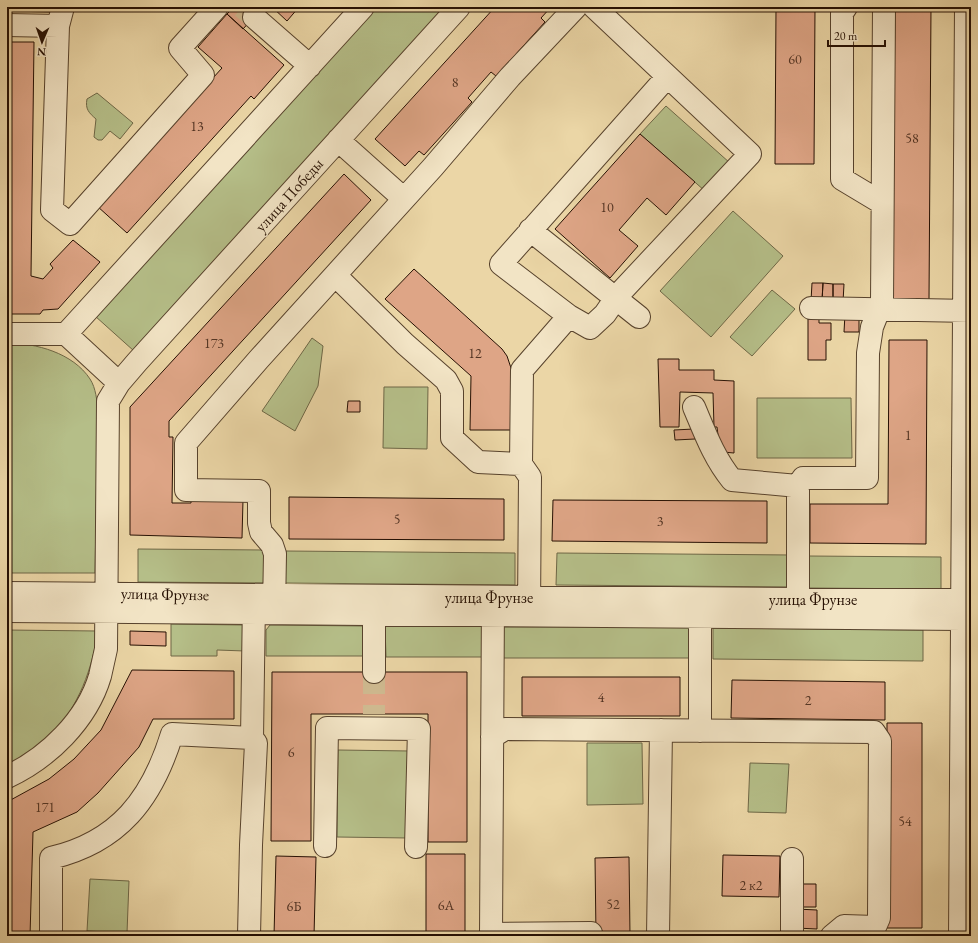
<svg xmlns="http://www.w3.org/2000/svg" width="978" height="943" font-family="'EB Garamond',serif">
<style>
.green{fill:#b5be88;stroke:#6e6746}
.building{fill:#dea586;stroke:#261003}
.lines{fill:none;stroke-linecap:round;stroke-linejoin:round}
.minor-tunnel{stroke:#cdb88e;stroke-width:22;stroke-dasharray:22 11;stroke-linecap:butt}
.minor-casing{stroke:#57422c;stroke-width:24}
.minor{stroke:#f2e4c5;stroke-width:22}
.labels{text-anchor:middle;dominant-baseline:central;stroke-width:3;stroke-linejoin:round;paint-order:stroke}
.number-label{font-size:14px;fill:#543524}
.street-label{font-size:16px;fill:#261003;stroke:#f2e4c5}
</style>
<rect width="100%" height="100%" fill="#ebd6a6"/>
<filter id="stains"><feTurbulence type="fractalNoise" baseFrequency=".005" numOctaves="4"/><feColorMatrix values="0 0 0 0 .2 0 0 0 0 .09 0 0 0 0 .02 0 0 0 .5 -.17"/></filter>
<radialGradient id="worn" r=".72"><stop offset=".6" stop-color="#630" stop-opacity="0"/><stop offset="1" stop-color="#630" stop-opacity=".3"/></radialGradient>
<path class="green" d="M377,7H446L134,351L95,316Z
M97,93L133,123L120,139L110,131L102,140H98L94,137L96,119C89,113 85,109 87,99Z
M666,106L730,163L705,191L640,134Z
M733,211L783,256L711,337L660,291Z
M772,290L795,309L752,356L730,337Z
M312,338L323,346L318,386L295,431L262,411Z
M7,343C36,343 73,353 90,379C96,388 97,401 98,412L95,573H7Z
M384,387H428L427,449L383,448Z
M757,398H851L852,458H757Z
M138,549L267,550V583L138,582Z
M286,551L515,553V585L285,583Z
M557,553L792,555V587L556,585Z
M808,556L941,557V589L808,588Z
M171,624L243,625L245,651L217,650V656H171Z
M270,625L364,626L363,656H266V630Z
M385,626H482V657H386Z
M501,627H690V658H501Z
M713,628L923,630V661L713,659Z
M7,630L98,631C92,669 79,706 52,734C39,746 22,756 7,767Z
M587,743H642L643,804L587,805Z
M338,750L410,751L408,838L337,837Z
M750,763L789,764L786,813L748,812Z
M90,879L129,881L127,933L87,931Z"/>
<path class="building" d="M8,7H53V12L8,11Z
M234,7H263L243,29L227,14Z
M272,7H299L287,21Z
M495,7H551L541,18L545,22L496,76L491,72L468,98L472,102L424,155L419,151L405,166L375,139Z
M895,7H931L929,300H892Z
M776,8H815L814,164H775Z
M227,14L284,65L254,99L251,96L127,233L97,206L222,68L198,47Z
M7,42H34L31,276L43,279L53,268L50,264L73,240L100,262L58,309L43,310L40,314H7Z
M640,134L695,182L666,215L647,198L619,230L638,246L610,278L555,229Z
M344,174L371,200L169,421V437H173L172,503H191V499L243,500L242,538L130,535V407Z
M414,269L502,349L507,356L512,371V430H470L471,376L385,299Z
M812,283H823L822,301H811Z
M823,283L833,284V302L822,301Z
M833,284H844L843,302H833Z
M845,314H859V332H844Z
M808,319H819V323H831V340H826V360H808Z
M889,340H927L926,544L810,543V504H888Z
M658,359H679V370H714V380L734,381V453L723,452L722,444L719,443L717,427H714L713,393L680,392L679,427H660Z
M348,401H360V412H347Z
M694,429L695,439L675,440L674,430Z
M289,497L504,499V540L289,539Z
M553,500L767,501V543L552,541Z
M130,631L166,632V646L130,645Z
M132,670L234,671V719H153L139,747L98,793L77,812L33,832L30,936H7V802L49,779L74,759L101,730Z
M272,672H467V842H428V714H311V841H271Z
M522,677H680V716H522Z
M732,680L885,682V720L731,718Z
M887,723H922V928H887Z
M426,854H465V936H426Z
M723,855L780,856L779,897L722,896Z
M276,856L316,857L314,936H274Z
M629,857L630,936H596L595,858Z
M796,884H816V907H796Z
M796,909L817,910V929L796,928Z"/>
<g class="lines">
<path class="minor-tunnel" d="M242,7L254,17
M374,672V714"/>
<g class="minor-casing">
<path id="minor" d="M63,7L58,26L52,210L70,224L203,75L180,48L217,7
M846,7L842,13V179L882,203
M254,17L310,66
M7,25L58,26
M338,140L404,199
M530,230L639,317
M336,276L405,344L446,380L452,391V438L478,462L521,464
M811,308L971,311
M569,316L501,264L667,77
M7,334H66L119,383
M66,334L363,7
M694,407C705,433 714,458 732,480L798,486
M7,593L933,600H962L971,604
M374,599V672
M274,609L275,554L272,545L261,532L259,523V491L186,490V443L259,359L433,167L510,77L576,7
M7,611L962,619L971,615
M529,611L530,477L521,464L522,370L569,316L590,328L605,314L618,295L750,154L594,7
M798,613V486L803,478H867L868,353L872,327L882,302L884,7
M700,731V602
M492,737L505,729L874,732L880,741L879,918L875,927L844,926L832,936
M252,738L254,600
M7,777C48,758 87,720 100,676C102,667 104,658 106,649L108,401L119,383L137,362L459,7
M325,846L327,728L419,729L416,847
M792,859V936
M491,934L591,933
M51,936V858C119,842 152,799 172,734L252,738L256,743L251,845L249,936
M491,936L493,601
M658,936L661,730
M960,936L966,7"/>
</g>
<use href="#minor" class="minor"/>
</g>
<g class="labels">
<g class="number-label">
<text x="795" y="59">60</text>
<text x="455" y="82">8</text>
<text x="197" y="126">13</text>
<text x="912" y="138">58</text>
<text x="607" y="207">10</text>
<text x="214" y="343">173</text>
<text x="475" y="353">12</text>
<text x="908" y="435">1</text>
<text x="397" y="519">5</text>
<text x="660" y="521">3</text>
<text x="601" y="697">4</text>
<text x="808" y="700">2</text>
<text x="291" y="752">6</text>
<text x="45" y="807">171</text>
<text x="905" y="821">54</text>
<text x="751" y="885">2 к2</text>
<text x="613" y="904">52</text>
<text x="446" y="905">6А</text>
<text x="294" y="906">6Б</text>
</g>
<g class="street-label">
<text transform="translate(289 195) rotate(-48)">улица Победы</text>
<text transform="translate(165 594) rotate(1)">улица Фрунзе</text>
<text x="489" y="597">улица Фрунзе</text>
<text x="813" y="599">улица Фрунзе</text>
</g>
</g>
<rect width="978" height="943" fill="none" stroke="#ebd6a6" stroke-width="24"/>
<rect x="8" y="8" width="962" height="927" fill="none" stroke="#261003" stroke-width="2"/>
<rect x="12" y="12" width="954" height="919" fill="none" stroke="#261003"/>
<g transform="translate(42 42) rotate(182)" stroke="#f2e4c5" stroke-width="3" paint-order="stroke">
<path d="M0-3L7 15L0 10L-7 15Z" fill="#261003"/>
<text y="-6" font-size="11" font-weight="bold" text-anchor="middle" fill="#261003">N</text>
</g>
<path d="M828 40v6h57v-6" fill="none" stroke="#261003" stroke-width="2"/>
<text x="834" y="40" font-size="12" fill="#261003" stroke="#f2e4c5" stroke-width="3" paint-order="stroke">20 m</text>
<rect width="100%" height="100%" filter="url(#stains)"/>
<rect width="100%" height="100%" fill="url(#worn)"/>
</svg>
